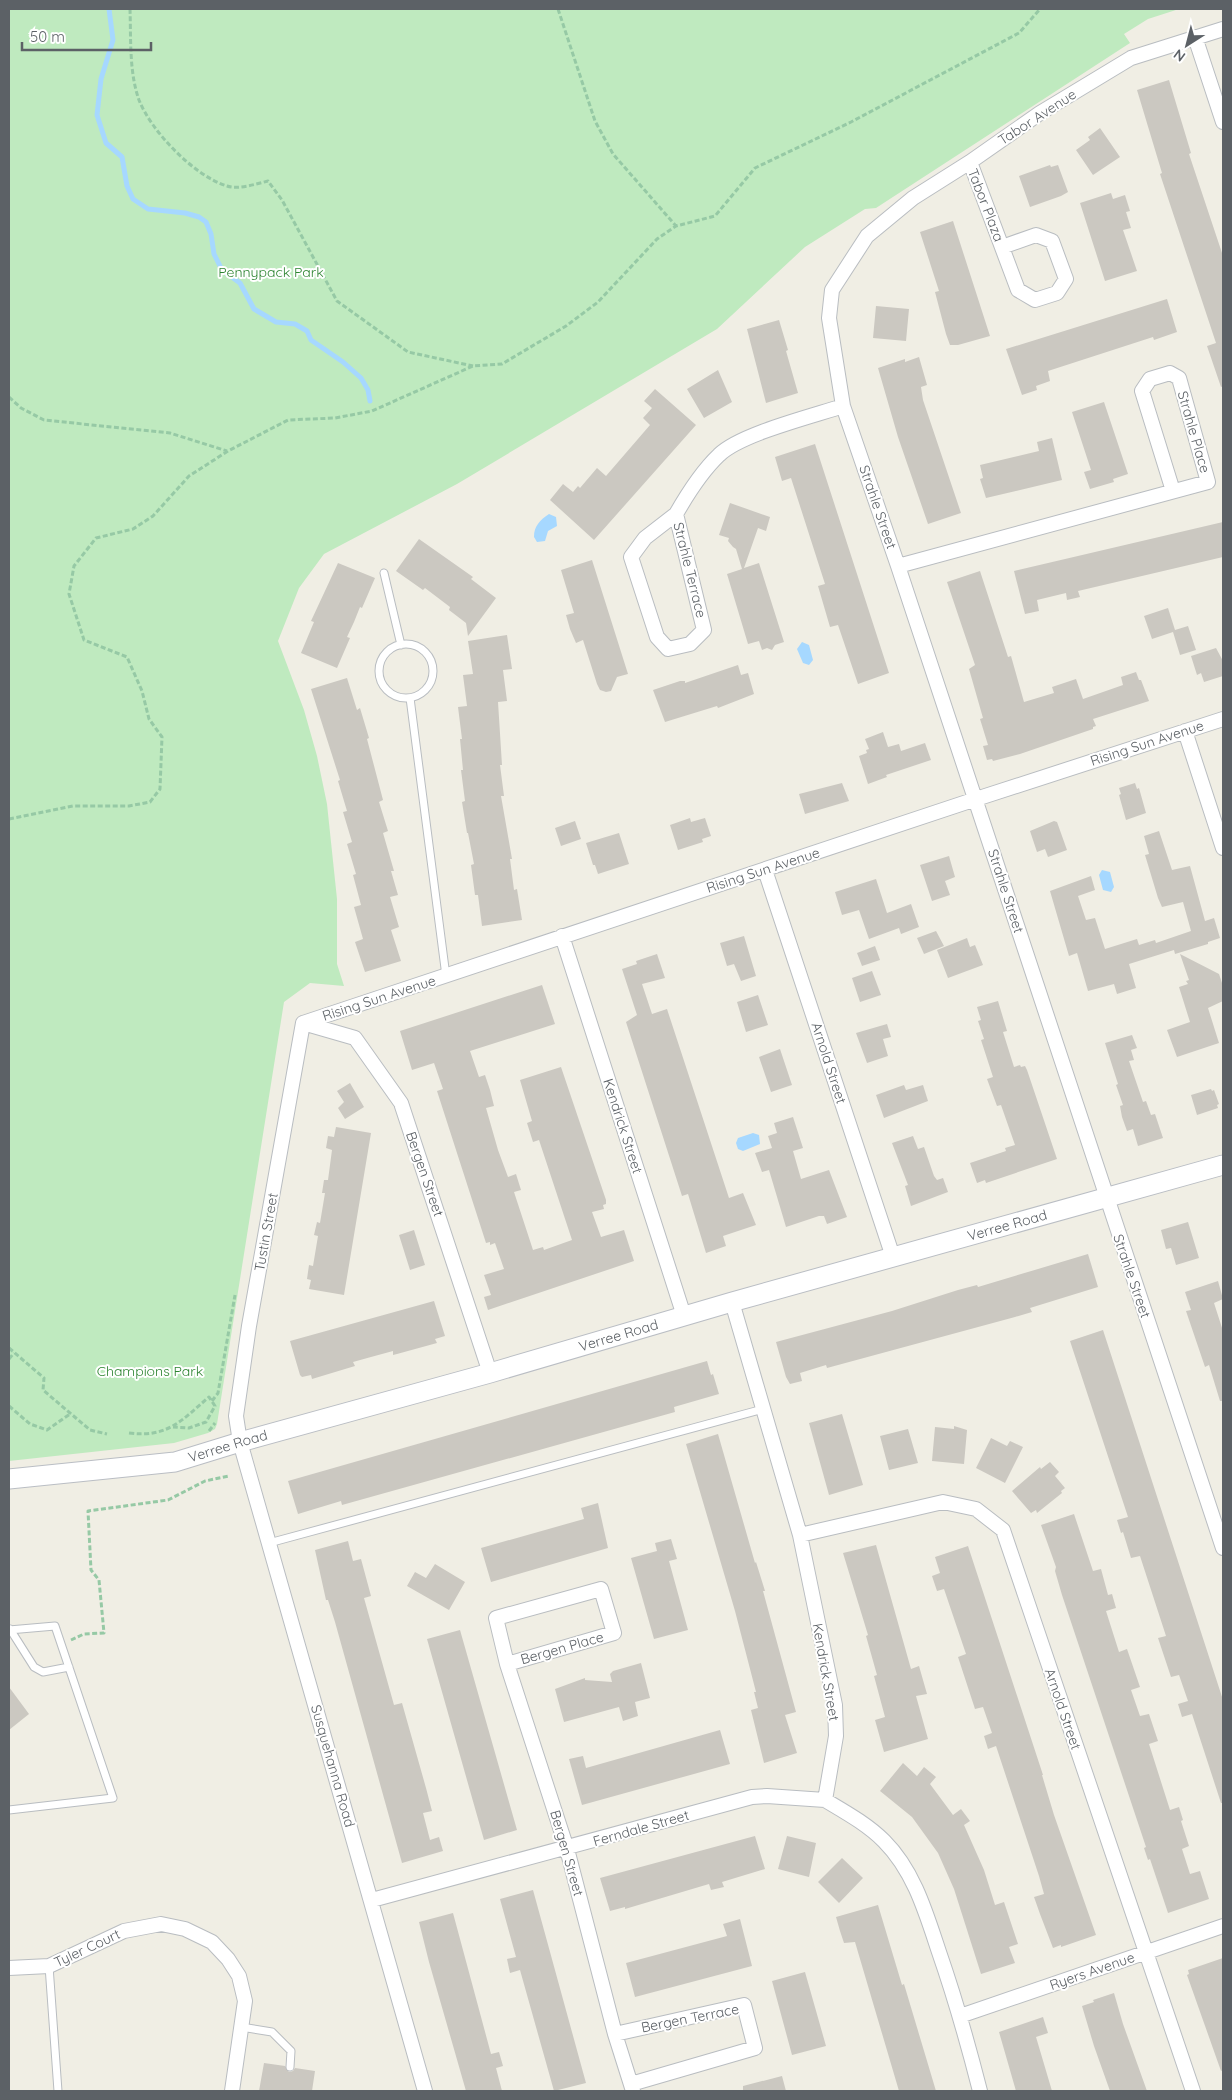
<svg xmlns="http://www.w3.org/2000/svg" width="1232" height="2100" font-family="Quicksand,sans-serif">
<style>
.green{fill:#bfeabf}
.water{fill:#a6d8ff}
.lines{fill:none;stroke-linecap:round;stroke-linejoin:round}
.stream{stroke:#a6d8ff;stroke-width:5}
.building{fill:#cbc8c1}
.service-casing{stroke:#b9bdc1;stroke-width:9}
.minor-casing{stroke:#b9bdc1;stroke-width:16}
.secondary-casing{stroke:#babec4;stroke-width:21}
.path{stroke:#96c9a5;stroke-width:3;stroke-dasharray:5 2.5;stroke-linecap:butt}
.service{stroke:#fff;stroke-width:7}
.minor{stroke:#fff;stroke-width:14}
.secondary{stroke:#fff;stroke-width:19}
.labels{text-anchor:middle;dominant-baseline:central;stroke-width:4;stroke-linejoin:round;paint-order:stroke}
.street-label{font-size:14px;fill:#5c6166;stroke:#fff}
.park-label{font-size:14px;fill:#2d8431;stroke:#fff}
</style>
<rect width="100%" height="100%" fill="#f0eee4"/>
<path class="green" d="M9,9H1179L1148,19L1124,34L1130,43L876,208L865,209L805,247L717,329L457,484L324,554L299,588L278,641L304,710L317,756L327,804L337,899V964L344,986L310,983L284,1002L217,1424L215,1429L208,1433L174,1443L9,1461Z"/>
<path class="water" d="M549,514L556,517L557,526L548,531L545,541L537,542L534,537C534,526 540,520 549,514Z
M802,642L809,645L813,660L809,665L803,663L797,649Z
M1102,870L1110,872L1114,887L1111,892L1103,890L1099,875Z
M753,1133L759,1135L760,1144L743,1151L738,1149L736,1143L738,1138Z"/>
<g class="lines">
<path class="stream" d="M109,9L113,40L101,79L97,115L106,143L122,157L127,186L133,199L148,209L185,213L199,217L206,222L211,234L214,254L222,270L240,283L254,309L276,322L295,324L307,331L311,340L343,362L361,378L368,390L370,401"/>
</g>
<path class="building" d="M1169,80L1191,153L1189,154L1223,256V386L1221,387L1207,346L1216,343L1160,174L1162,173L1137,90Z
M1100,128L1120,157L1093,175L1076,150L1090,140L1088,137Z
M1050,165L1051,167L1058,165L1068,192L1061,196L1030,207L1019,176Z
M1111,193L1113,199L1125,195L1130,211L1126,212L1131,228L1123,230L1137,271L1105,281L1080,203Z
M953,221L990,336L958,345H950L946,334L935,292L939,291L920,232Z
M1167,299L1177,332L1154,340L1153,337L1048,371L1050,381L1036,386L1037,390L1022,395L1006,349Z
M876,306L909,309L906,341L873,338Z
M779,320L788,350L786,351L798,393L766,403L747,329Z
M919,357L927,385L921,387L923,400L961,513L928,524L898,437L878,368L905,359V362Z
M718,370L732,402L704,418L687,389Z
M655,389L696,425L594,540L550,500L563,484L573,492L578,486L580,488L597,468L606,476L650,425L643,418L652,408L644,401Z
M1104,402L1128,474L1113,479L1114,482L1090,489L1084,472L1091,470L1072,412Z
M1052,438L1062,480L986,498L980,479L983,478L980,465L1039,451L1037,442Z
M815,444L889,673L858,684L838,625L830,627L818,586L825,584L791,478L782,481L775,457Z
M730,503L770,517L766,531L758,528L744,568L759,563L784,642L775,645L772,650L767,648L762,650L759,641L748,644L727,574L742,569L736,549L733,547L728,541L729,538L719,535Z
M1223,522V557L1078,591L1080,597L1067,600L1066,593L1037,600L1039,611L1025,614L1014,571Z
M419,539L473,577L471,579L496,598L468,636L466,623L449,610L450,607L425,588L423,590L396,571Z
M592,560L628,674L617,677L611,691L606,692L600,690L597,684L583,640L576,643L570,629L566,615L574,613L561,570Z
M338,563L375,578L362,608L360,607L354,622L347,637L350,638L337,668L301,653L314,622L311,621Z
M980,571L1008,657L1011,656L1024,702L1054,693L1052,687L1076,679L1083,699L1123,685L1121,677L1136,672L1139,680H1141L1149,701L1093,719L1096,726L1093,727V729L1020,754L993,761L992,759L987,760L983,746L988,745L980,719L983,718L969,669L975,665L947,582Z
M1168,608L1175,630L1188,626L1196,650L1180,655L1173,632L1152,639L1144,616Z
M507,635L512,669L503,670L507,701L498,702L502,765H500L504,796H501L512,859H510L514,890L517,889L522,920L482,926L478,895H475L471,865L474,864L468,833H467L462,802L465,801L461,770H463L460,739H462L458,707L467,706L463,675L473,674L468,641Z
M1216,648L1223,661V676L1204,682L1201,673L1197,675L1191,656Z
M738,665L741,675L748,673L754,694L718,708L717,706L665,722L653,690L680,681H685V683Z
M347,678L357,710L360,708L369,738L367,739L383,800L379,802L388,831L383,833L394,871H391L398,895L390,897L399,927L391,930L401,961L365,972L355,942L363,939L354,907L361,905L353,875L356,874L347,844L352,842L343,812L347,811L338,781L340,780L311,689Z
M883,732L888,747L899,744L901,751L925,743L931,760L886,775L887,777L868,784L859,756L867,753L866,750L869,749L865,739Z
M842,783L849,801L805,814L799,794Z
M1135,783L1137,789L1139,788L1146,813L1126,820L1119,795L1121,794L1119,788Z
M690,818L691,822L705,818L711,836L702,839L703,842L678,850L670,825Z
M575,821L581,839L561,846L555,828Z
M1054,821L1057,822L1067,850L1048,857L1045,849L1037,852L1030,831Z
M1159,831L1172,870L1190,866L1205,921L1214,918L1220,938L1208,942V944L1175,954L1174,950L1129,964L1136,988L1117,994L1114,984L1088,991L1077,953L1069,956L1050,891L1091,876L1095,890L1078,896L1086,920L1095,918L1105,949L1137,939L1139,945L1155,940L1156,943L1191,931L1183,902L1162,907L1158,898L1145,855L1149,854L1144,836Z
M619,833L629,864L598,874L595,865H593L586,843Z
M949,856L955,877L945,881L950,895L932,901L920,865Z
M876,879L887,913L911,904L919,927L901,934L899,928L869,939L859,910L842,915L835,892Z
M936,931L944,946L924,954L917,938Z
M744,936L756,976L741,981L734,964L727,966L720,943Z
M967,938L970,947L975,945L983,965L948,978L937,950Z
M875,946L880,960L862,966L857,953Z
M657,954L665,978L642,984L652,1014L667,1009L729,1198L743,1193L756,1225L723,1236L726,1246L706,1253L688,1194L682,1196L626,1022L637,1015L622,969L637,964L636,961Z
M1180,954L1219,974L1223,986V1001L1208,1008L1219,1043L1177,1057L1167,1030L1190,1022L1179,987L1188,984L1186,981L1189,980Z
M872,971L881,995L860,1002L852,978Z
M542,985L555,1024L470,1051L479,1077L485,1075L490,1090L494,1106L486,1108L498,1150L508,1177L516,1174L521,1190L514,1192L533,1250L543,1247L544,1250L572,1240L539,1140L533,1142L527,1123L532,1121L520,1080L561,1067L606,1200V1204L603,1205L604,1209L592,1212L601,1237L624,1230L634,1261L488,1310L484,1297L491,1295L484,1275L504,1269L495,1243L490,1245V1242L486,1243L437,1091L443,1089L434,1063L412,1070L400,1031Z
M758,995L768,1025L746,1032L737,1002Z
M998,1001L1007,1031L1003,1032L1014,1067L1020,1065L1021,1067L1025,1066L1027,1070L1057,1159L986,1183L985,1180L977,1183L970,1163L1006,1151L1005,1148L1015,1145L1001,1105L997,1106L987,1079L993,1077L981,1040L984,1039L978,1021L981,1020L977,1007Z
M887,1024L891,1037L883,1039L888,1056L867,1063L856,1033Z
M1132,1035L1137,1048L1131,1050L1134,1060L1129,1061L1143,1102L1146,1101L1151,1115L1155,1114L1163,1138L1138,1146L1133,1129L1127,1131L1122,1117L1120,1106L1123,1105L1116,1085L1118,1084L1105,1043Z
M780,1049L792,1085L771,1092L759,1057Z
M350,1083L364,1107L345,1119L338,1108L344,1102L337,1091Z
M904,1085L906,1090L923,1085L928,1101L884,1118L876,1095Z
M1211,1089L1212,1091L1214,1090L1219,1104L1217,1105L1218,1108L1197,1115L1191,1095Z
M793,1117L803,1148L793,1151L801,1179L829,1170L847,1217L827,1224L824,1216H819L786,1227L769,1170L762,1172L755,1153L772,1148L768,1136L777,1133L774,1123Z
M336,1127L371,1133L344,1295L309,1289L311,1280L307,1279L309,1265L313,1266L318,1236L314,1235L317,1222L320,1223L325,1193H322L324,1180H328L332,1150L326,1148L328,1136L334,1137Z
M913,1136L918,1149L924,1147L934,1176L937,1180L943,1178L948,1192L911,1206L905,1186L908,1185L892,1143Z
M1188,1222L1199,1258L1176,1265L1171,1248L1166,1249L1161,1230Z
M414,1230L425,1265L410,1270L399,1235Z
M1088,1254L1098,1287L1030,1308L1032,1312L1015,1317L827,1368L826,1365L800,1373L802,1381L790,1384L786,1377L776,1342L892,1311L958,1290L977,1285L978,1287Z
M1218,1281L1223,1299L1214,1303L1223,1331V1401H1220L1209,1365L1205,1367L1186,1311L1191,1310L1185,1292Z
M434,1301L445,1336L435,1339L437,1343L397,1354L393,1355V1351L371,1357L353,1362L355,1366L312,1379L311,1375L302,1377L300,1375L290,1341Z
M1103,1330L1223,1700V1803H1221L1192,1714L1182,1717L1178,1704L1188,1701L1179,1675L1171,1677L1158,1638L1166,1636L1140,1556L1131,1558L1123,1532L1121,1533L1117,1520L1128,1517L1070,1341Z
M707,1361L711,1375L713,1374L719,1394L674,1407L675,1412L342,1505L341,1501L298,1514L288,1481Z
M842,1414L863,1485L829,1495L809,1423Z
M954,1426L967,1430L964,1464L932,1461L935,1427L954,1429Z
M908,1429L918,1463L889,1470L880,1436Z
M718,1434L755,1563L756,1562L765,1591H763L796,1712L785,1715L797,1753L764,1763L751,1710L758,1708L754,1692H756L735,1611L686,1444Z
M991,1438L1007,1446L1010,1441L1023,1447L1005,1483L976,1468Z
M1050,1462L1059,1472L1055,1476L1065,1488L1061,1491L1062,1493L1037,1513L1036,1510L1031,1513L1012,1491L1040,1467L1041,1469Z
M598,1503L608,1548L491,1582L481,1548L584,1519L581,1508Z
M1074,1514L1093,1571L1101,1569L1108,1595L1112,1594L1116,1608L1106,1611L1119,1652L1127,1649L1140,1687L1131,1690L1140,1716L1149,1714L1158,1741L1149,1744L1170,1810L1179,1807L1183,1820L1181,1821L1189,1846L1182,1849L1190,1874L1200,1871L1209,1899L1168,1913L1150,1859L1148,1860L1144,1848L1146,1847L1062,1595L1055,1571L1056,1567L1041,1525Z
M671,1539L677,1559L669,1561L688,1630L654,1639L631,1558L657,1551L655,1543Z
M348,1541L353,1561L361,1559L371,1596L364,1598L394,1705L402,1703L426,1788L432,1811L423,1813L430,1840L439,1837L443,1851L402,1863L335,1622L328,1600H326L315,1550Z
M876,1545L911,1669L919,1666L927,1694L916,1696L928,1739L884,1752L875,1720L885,1717L874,1676L877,1675L866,1636L868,1635L843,1553Z
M968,1546L1043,1775H1042L1054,1815L1096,1935L1061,1947V1945L1053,1948L1040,1914L1034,1897L1044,1894L1039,1876L996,1746L988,1749L984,1736L992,1733L983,1707L975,1709L958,1657L966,1654L944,1589L937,1591L932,1576L940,1573L935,1557Z
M435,1564L465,1582L449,1610L407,1586L415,1572L426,1578Z
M460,1630L517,1830L484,1840L427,1639Z
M641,1663L650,1698L635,1702L638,1716L623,1721L619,1707L564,1722L555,1689L585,1678V1680L612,1682L610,1674L613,1671Z
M9,1687L29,1714L9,1730Z
M720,1730L730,1764L582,1805L569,1759L583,1756L586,1768Z
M903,1763L917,1776L924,1767L936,1777L930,1784L953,1815L961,1809L970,1821L964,1825L984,1870L995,1905L1004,1902L1018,1944L1009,1947L1015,1963L981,1974L954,1889L938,1853L912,1817L880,1791Z
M755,1836L765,1869L722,1882L724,1887L711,1890L709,1884L625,1909V1907L610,1911L600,1878Z
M787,1836L816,1843L809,1877L778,1869Z
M842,1858L863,1878L839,1903L818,1882Z
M533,1890L586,2083L554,2091L520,1970L510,1973L507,1959L516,1957L500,1899Z
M878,1905L902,1985L904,1984L936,2091H899L855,1942L844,1943L840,1931L836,1917Z
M453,1913L491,2054L499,2052L503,2066L496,2068L502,2091H466L429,1962L419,1922Z
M740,1919L752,1966L635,1997L626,1963L727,1936L723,1924Z
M1223,1958V2070L1221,2071L1187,1975L1189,1974L1188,1970Z
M805,1972L826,2046L792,2055L772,1981Z
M1114,1993L1123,2024L1147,2091H1110L1094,2046L1082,2006L1094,2002L1093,2000Z
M1043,2017L1048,2033L1036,2037L1052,2091H1016L999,2032Z
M264,2063L285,2066L289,2072L293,2071L295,2068L315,2071L312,2091H259Z
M782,2076L786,2091H743V2086Z"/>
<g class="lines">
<g class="service-casing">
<path id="service" d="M384,573L401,645
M379 671a27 27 0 1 1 54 0a27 27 0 1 1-54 0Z
M410,698L446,976
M269,1543L763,1409
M10,1629L34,1667L43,1672L69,1667
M9,1630L55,1626L113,1798L9,1810
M49,1966L58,2091
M241,2027L272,2032L291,2051L290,2067"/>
</g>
<g class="minor-casing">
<path id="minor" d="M1223,29L1131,58L1040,113L970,162L913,198L867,236L832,290L829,318L843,406L898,566L1223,1548
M1195,37L1223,122
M970,162L1018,290L1035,300L1057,293L1066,279L1052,241L1036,235L1002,247
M676,514L645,538L631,557L657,637L668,649L690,644L704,630L676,514C688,493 701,472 719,455C740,434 813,416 843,406
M898,566L1208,482L1179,378L1170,373L1150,379L1142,391L1173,491
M1185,731L1223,848
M765,870L893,1257
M562,936L684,1316
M303,1023L249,1326L236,1416L240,1442L425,2091
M303,1023L976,799L1223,719
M303,1023L355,1038L401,1103L490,1373
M732,1302L800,1535L835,1705L836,1736L825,1800C845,1812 867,1824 884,1841C914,1871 926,1913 939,1952C955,1998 968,2044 980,2091
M800,1535L943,1502L976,1509L1003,1530L1193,2091
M507,1664L614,1633L601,1589L496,1618L507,1664L567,1849L615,2034L633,2091
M372,1900L752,1797L767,1796L825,1800
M9,1968L49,1966L124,1931L161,1924L185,1929L212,1942L228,1959L239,1976L245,2001L232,2091
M960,2016L1223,1926
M615,2034L744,2005L755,2048L631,2084"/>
</g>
<g class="secondary-casing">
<g id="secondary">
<path id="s1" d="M9,1479L175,1462L240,1442L490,1373L732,1302L1223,1165"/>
</g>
</g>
<path class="path" d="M130,9C131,38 129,72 139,100C151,131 194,176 227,186C238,190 256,184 268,181L282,200L337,301L408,352L473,366
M558,9L595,121L613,154L676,226
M9,397L21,408L44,420L170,433L227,451
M9,819L73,806H129L150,802L160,789L162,737L149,719L142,691L127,657L84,640L69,594L74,566L96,538L133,529L153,516L189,476L228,451L288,420L335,418L372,411L473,366L502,364L566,326L598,302L657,239L676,226L715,216L755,168L851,122L1019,33L1040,9
M9,1348L44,1378L43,1390L90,1430L107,1434
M9,1359L14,1353
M212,1401L218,1393L235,1295
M9,1406L30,1424L47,1430L70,1414
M209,1431L215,1423
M129,1433C168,1438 182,1420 209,1397L215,1406L206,1422L189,1428L173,1427
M71,1640L84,1634L104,1633L99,1580L91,1570L88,1511L168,1500L205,1481L229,1476"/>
<use href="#service" class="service"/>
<use href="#minor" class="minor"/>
<use href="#secondary" class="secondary"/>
</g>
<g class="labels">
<g class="street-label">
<text transform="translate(1037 117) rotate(-33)">Tabor Avenue</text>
<text transform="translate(986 205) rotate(69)">Tabor Plaza</text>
<text transform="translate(1194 432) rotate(74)">Strahle Place</text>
<text transform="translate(878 507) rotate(71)">Strahle Street</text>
<text transform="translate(690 570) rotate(76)">Strahle Terrace</text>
<text transform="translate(1147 743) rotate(-18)">Rising Sun Avenue</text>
<text transform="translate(763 870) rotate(-18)">Rising Sun Avenue</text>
<text transform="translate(1006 891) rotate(72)">Strahle Street</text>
<text transform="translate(379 998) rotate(-18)">Rising Sun Avenue</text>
<text transform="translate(829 1063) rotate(72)">Arnold Street</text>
<text transform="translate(623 1126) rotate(72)">Kendrick Street</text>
<text transform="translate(425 1174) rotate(71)">Bergen Street</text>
<text stroke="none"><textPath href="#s1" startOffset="1032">Verree Road</textPath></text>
<text transform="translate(266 1232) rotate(-80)">Tustin Street</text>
<text transform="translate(1132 1276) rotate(71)">Strahle Street</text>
<text stroke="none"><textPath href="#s1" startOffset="628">Verree Road</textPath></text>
<text stroke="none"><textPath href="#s1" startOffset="222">Verree Road</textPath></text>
<text transform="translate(562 1648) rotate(-16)">Bergen Place</text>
<text transform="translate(826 1672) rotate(80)">Kendrick Street</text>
<text transform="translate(1063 1709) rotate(71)">Arnold Street</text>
<text transform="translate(333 1766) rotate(74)">Susquehanna Road</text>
<text transform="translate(641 1828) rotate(-16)">Ferndale Street</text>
<text transform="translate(567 1853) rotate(74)">Bergen Street</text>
<text transform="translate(87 1948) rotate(-25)">Tyler Court</text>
<text transform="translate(1092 1971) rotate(-19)">Ryers Avenue</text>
<text transform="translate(690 2018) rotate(-11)">Bergen Terrace</text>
</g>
<g class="park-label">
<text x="271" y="272">Pennypack Park</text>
<text x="150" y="1371">Champions Park</text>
</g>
</g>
<rect width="1232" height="2100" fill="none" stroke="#5c6166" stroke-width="20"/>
<g transform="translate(1187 45) rotate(216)" stroke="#ffffff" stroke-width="4" paint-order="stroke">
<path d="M0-4L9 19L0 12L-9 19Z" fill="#5c6166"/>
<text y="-8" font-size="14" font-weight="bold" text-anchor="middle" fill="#5c6166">N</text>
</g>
<path d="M22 42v8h129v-8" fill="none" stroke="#5c6166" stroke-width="2.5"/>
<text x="30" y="42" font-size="15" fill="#5c6166" stroke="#ffffff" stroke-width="4" paint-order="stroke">50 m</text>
</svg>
